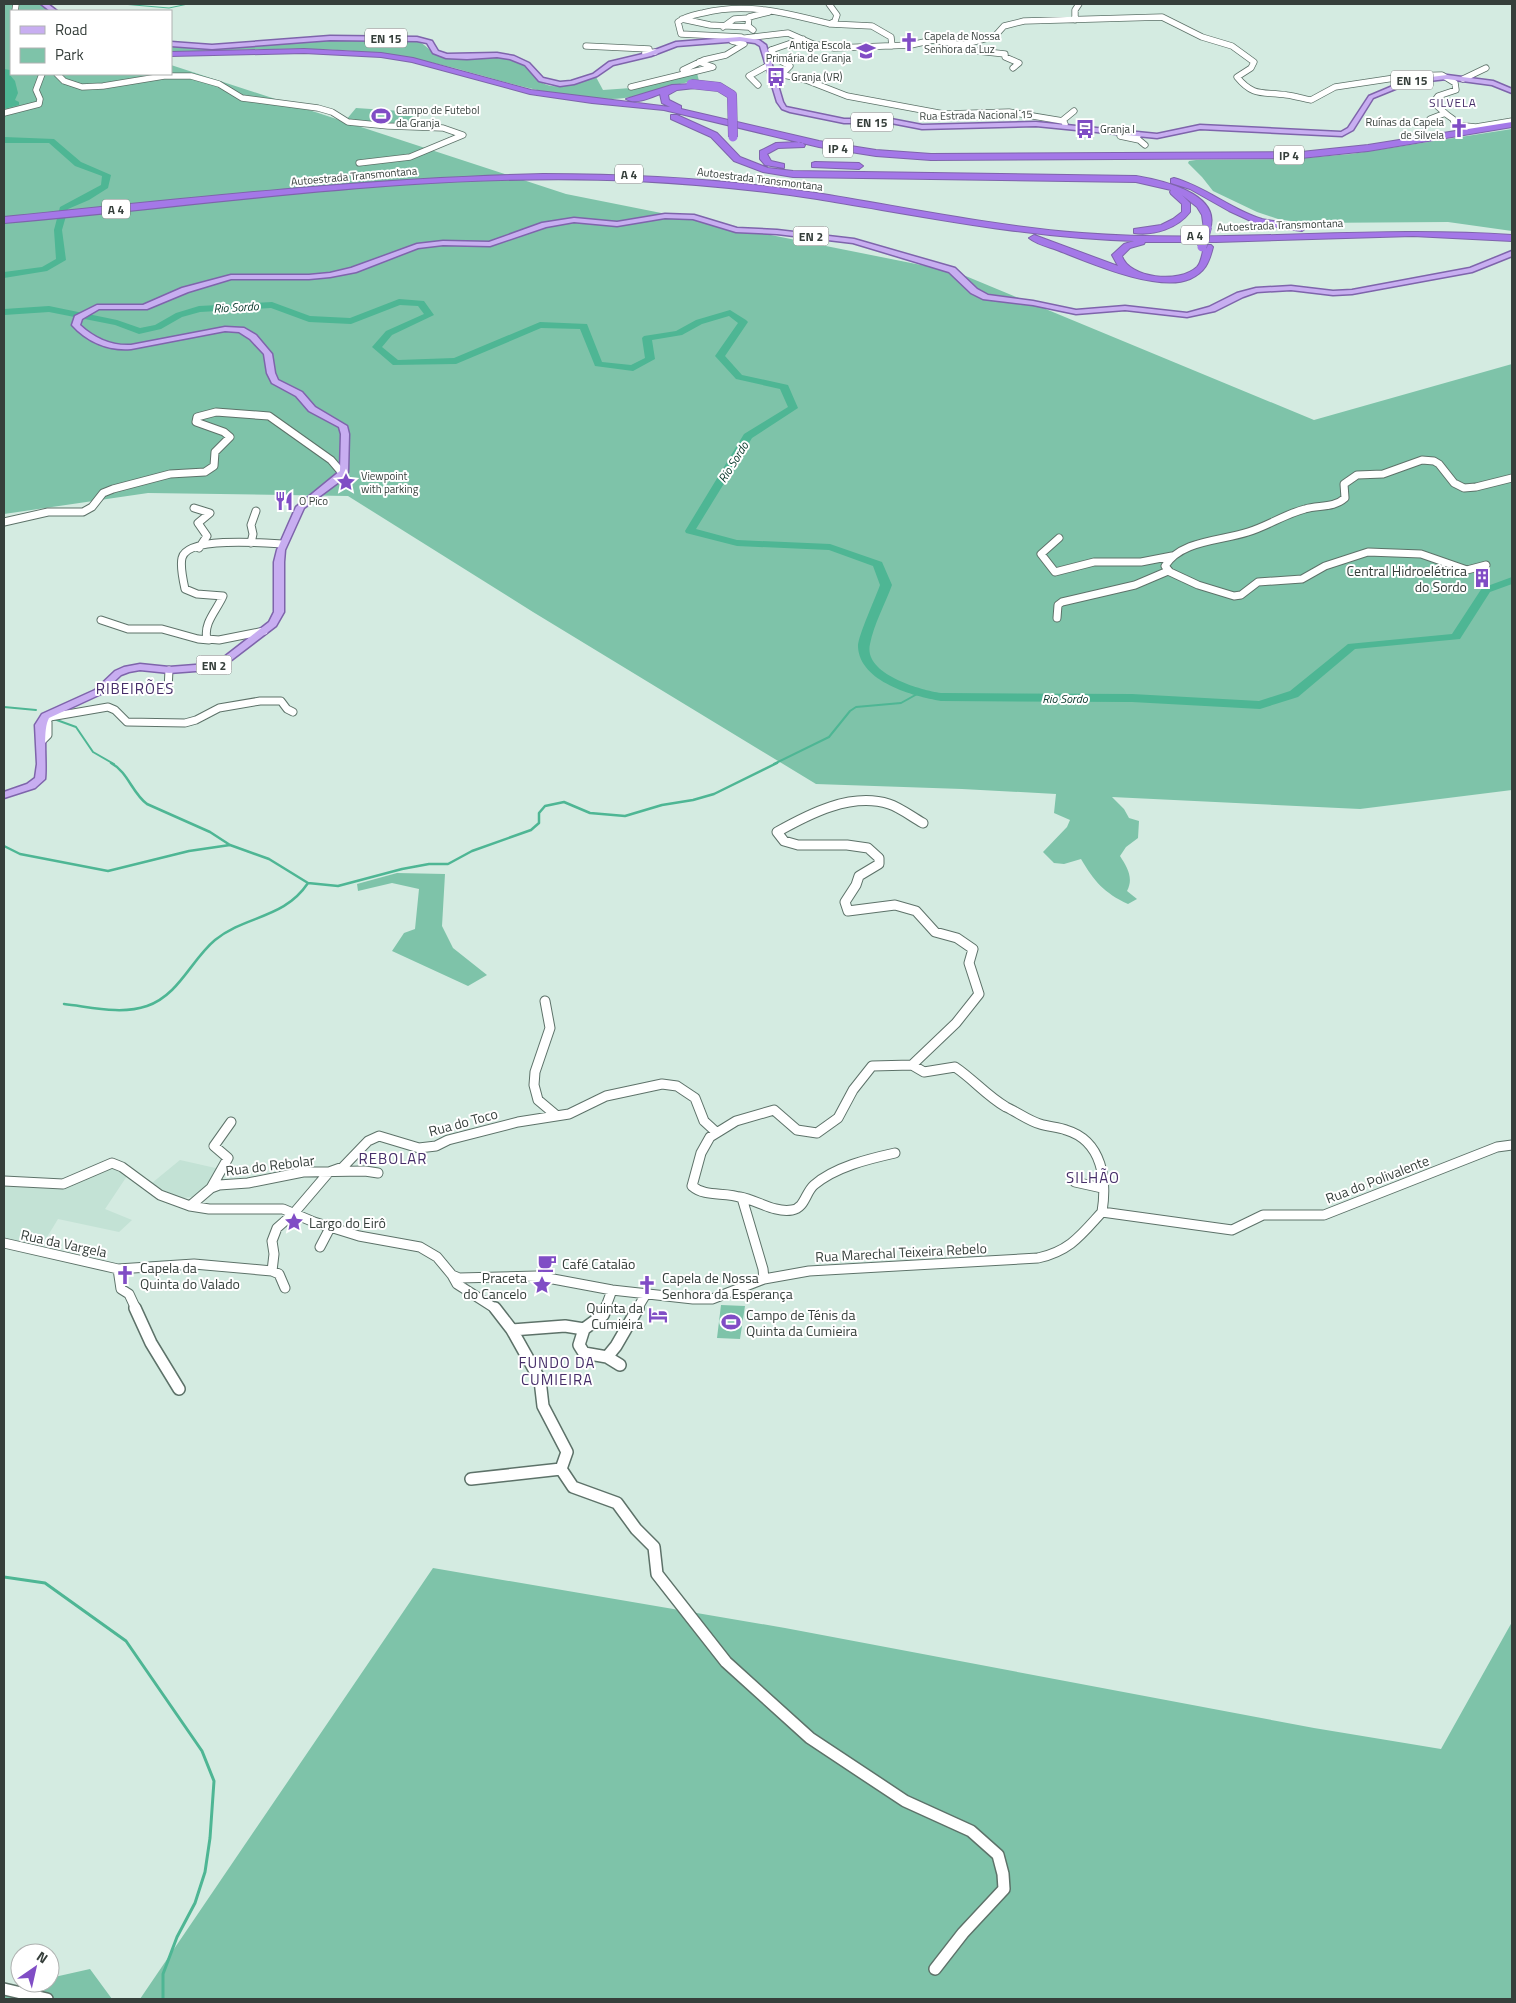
<svg xmlns="http://www.w3.org/2000/svg" width="1516" height="2003" font-family="'Titillium Web',sans-serif">
<style>
.built{fill:#c3e2d5}
.green{fill:#7ec3a9}
.water{fill:#4eb694}
.lines{fill:none;stroke-linecap:round;stroke-linejoin:round}
.stream-far3{stroke:#4eb694;stroke-width:1}
.stream-far2{stroke:#4eb694;stroke-width:2}
.stream-far1{stroke:#4eb694;stroke-width:2.5}
.stream{stroke:#4eb694;stroke-width:3}
.river{fill:#4eb694;fill-rule:evenodd}
.minor-far3-casing{stroke:#5d7269;stroke-width:7}
.minor-far2-casing{stroke:#5d7269;stroke-width:9}
.minor-far1-casing{stroke:#5d7269;stroke-width:11}
.minor-casing{stroke:#5d7269;stroke-width:14}
.major-casing{stroke:#7e64ab;stroke-width:3}
.highway-casing{stroke:#7e64ab;stroke-width:2}
.minor-far3{stroke:#fff;stroke-width:5.5}
.minor-far2{stroke:#fff;stroke-width:7}
.minor-far1{stroke:#fff;stroke-width:9}
.minor{stroke:#fff;stroke-width:11}
.major{fill:#c8aef1;fill-rule:evenodd}
.highway{fill:#a478e8;fill-rule:evenodd}
.highway-bridge-casing{stroke:#7e64ab;stroke-width:10;stroke-linecap:butt}
.highway-bridge{stroke:#a478e8;stroke-width:9}
.labels{text-anchor:middle;dominant-baseline:central;stroke-width:4;stroke-linejoin:round;paint-order:stroke}
.far-poi-label{font-size:11px;fill:#363f3b;stroke:#fff;text-anchor:start}
.far-street-label{font-size:11px;fill:#363f3b;stroke:#fff}
.shield{fill:#fff;stroke:#727976;stroke-width:1}
.shield-label{font-size:12px;font-weight:bold;fill:#363f3b}
.far-neighbourhood-label{font-size:12px;letter-spacing:1px;fill:#452d68;stroke:#fff}
.far-water-label{font-size:12px;font-style:italic;fill:#053628;stroke:#fff}
.poi-label{font-size:14px;fill:#363f3b;stroke:#fff;text-anchor:start}
.street-label{font-size:14px;fill:#363f3b;stroke:#fff}
.neighbourhood-label{font-size:15px;letter-spacing:1px;fill:#452d68;stroke:#fff}
</style>
<rect width="100%" height="100%" fill="#d4ebe1"/>
<path class="built" d="M180,1160L220,1169L199,1196L183,1198L176,1197L163,1191L152,1183Z
M113,1168L127,1176L105,1209L132,1220L119,1232L58,1219L41,1247L19,1243L4,1237V1184L72,1185L92,1173Z"/>
<path class="green" d="M4,4H46L55,11H11V74H171V65L566,194L956,272L1314,420L1512,364V790L1360,809L1112,797L1124,809L1129,818L1139,821L1138,838L1126,847L1120,856C1127,867 1134,878 1127,891L1137,899L1128,904C1104,893 1094,881 1081,859L1064,864L1054,863L1043,852L1067,827L1070,820L1054,813L1056,794L962,789L816,784L533,612L348,496L148,493L4,514Z
M331,39L415,40C427,44 432,55 444,58C468,62 491,52 514,60C525,63 528,71 537,79C553,94 579,82 596,77L603,90L631,88L697,73L699,81C668,83 642,99 611,99C536,99 474,68 403,57C326,44 248,50 171,52V45L211,48Z
M356,108L416,112L406,125L346,120Z
M1512,129V231L1448,222L1304,223L1278,219L1257,212L1213,191L1202,177L1188,163L1189,161L1196,160L1293,159L1351,154Z
M397,873L445,874L442,926L453,948L487,975L468,986L392,951L404,933L415,929L419,889L392,883L358,891L357,884Z
M721,1305L745,1306L740,1339L717,1338Z
M433,1568L785,1628L1314,1728L1441,1749L1512,1622V1999H140Z
M90,1969L112,1999H4V1990L31,1983H50V1978Z"/>
<path class="water" d="M4,69L10,70V75L15,81L18,93L15,100L19,102V105L4,109Z"/>
<g class="lines">
<path class="stream-far3" d="M122,4L169,8L188,4"/>
<path class="stream-far2" d="M4,707L36,710
M54,719L76,727L93,752L114,764
M774,764L829,737L850,711L856,707L901,703L919,693"/>
<path class="stream-far1" d="M111,763C128,772 132,793 147,804L210,832L230,845
M4,846L20,854L108,871L189,851L230,845L269,859L308,883L338,886L402,869L429,864H448L472,851L531,830L539,823V813L545,806L564,802L590,813L625,816L662,805L693,800L714,794L777,763
M64,1004C91,1007 121,1015 147,1006C179,995 191,960 215,940C246,915 284,919 308,883"/>
<path class="stream" d="M4,1577L45,1583L126,1641L202,1751L214,1781L210,1838L205,1872L195,1903L177,1937L163,1974V1999"/>
<path class="river" d="M4,137L54,139L81,162L111,175L108,188L89,200L68,209L62,230L66,260L47,271L4,278V272L42,267L56,259L54,230L60,207L101,185L102,176L75,166L49,143H4Z
M399,299L424,301L434,315L392,335L382,347L398,360L454,358L540,322L587,324L602,362L631,365L645,358L642,338L644,336L676,331L696,320L730,310L746,320L748,322L725,356L742,375L788,385L798,408L752,438L696,529L737,540L830,544L882,562L892,585C885,604 874,624 870,644C863,674 920,690 941,693L1132,694L1259,701L1290,691L1348,644L1452,634L1482,588L1512,577V584L1490,592L1460,639L1355,649L1298,697L1260,709L1132,702L941,701C913,696 860,682 858,647C857,638 876,597 880,585L873,566L829,550L737,546L686,533L685,531L744,434L788,407L780,389L736,379L715,356L738,323L729,316L702,324L682,335L652,340L655,359L633,371L595,366L580,329L541,328L456,364L393,365L372,347L386,331L424,314L418,306L400,305L351,324L309,322L271,308L200,312L182,317L161,329L139,334L115,325L49,312L4,315V309L49,306L117,320L140,328L155,325L176,313L199,306L272,302L310,316L350,318Z"/>
<g class="minor-far3-casing">
<path id="minor-far3" d="M15,11L16,4
M682,19L710,25L748,27
M1075,20V10L1079,4
M831,24L872,26L891,37L892,46
M723,27L734,19L749,18
M753,30L748,26L749,17L769,12
M741,37L681,34L678,22C686,16 694,15 703,13C747,2 787,13 830,24L835,21L837,15L829,4
M737,39L788,33L813,44L834,48L911,45L933,40L962,45L995,36L1004,26L1024,21L1162,17L1202,37L1232,46L1254,62L1251,68L1237,77C1254,98 1264,91 1287,95C1296,96 1303,99 1311,100L1335,87L1408,76L1442,75L1455,83L1456,90L1438,96L1433,103C1441,108 1443,113 1453,119L1455,125L1476,127L1512,121
M586,46L649,49L645,53L655,52
M961,46L977,51L1005,54V57L1019,63L1013,68
M771,50L777,59L790,66L783,73L784,75L806,80L847,96L944,114L1009,112L1063,121
M771,50L803,39
M683,70L704,60L726,55L744,44L732,41
M57,74L64,81L82,87L103,86L164,76H191L219,84L242,98L318,108L332,112L348,122L388,126L443,128L463,135L410,157L359,163
M1463,79L1486,68
M758,85L749,76L769,65
M631,87L713,67L699,62
M4,113L39,104L40,99L36,90L42,74
M1430,119L1443,114
M1065,124L1063,120L1074,111
M1138,135L1120,136L1139,140L1145,145"/>
</g>
<g class="minor-far2-casing">
<path id="minor-far2" d="M194,508L210,513L198,523L207,536L199,548
M4,522L48,512H83L92,507L103,493L113,489L170,474L205,472L214,466L215,452L230,437L224,432L196,422L197,417L216,412L269,416L331,460L343,474
M1059,538L1041,554L1055,572L1094,562H1141L1172,556
M251,543L253,534L251,525L256,511
M1486,565L1467,570L1421,554L1368,552L1325,566L1302,579L1258,582L1241,595L1234,596L1198,585L1170,572L1165,566C1181,540 1221,541 1248,532C1268,526 1285,514 1305,509C1319,505 1334,508 1345,498L1344,484L1357,475L1383,474L1422,460L1434,461L1439,464L1454,483L1464,488L1476,487L1512,478
M1057,618L1058,605L1062,602L1135,585L1168,571
M101,620L128,629H162L198,639L209,640
M264,631L219,640L207,639C203,623 217,610 223,596L197,594L185,589C183,580 180,566 182,558C187,536 266,543 283,544
M168,690L169,670
M41,742L48,735V720L50,717L108,707L115,710L127,722L185,723L196,720L219,708L260,701H281L287,709L293,712"/>
</g>
<g class="minor-far1-casing">
<path id="minor-far1" d="M545,1001L550,1028L535,1072L534,1085L538,1100L557,1116
M912,1065L924,1072L955,1067C973,1079 987,1096 1006,1107C1017,1112 1029,1121 1040,1124C1049,1127 1058,1127 1066,1130C1103,1141 1107,1181 1102,1212
M4,1181L63,1184L112,1163L122,1167L160,1195L190,1206L209,1209H283L314,1222L359,1236L420,1247L437,1257L452,1275L459,1278L537,1276L612,1290L693,1299H712L764,1279L809,1271L1038,1258C1070,1251 1081,1235 1102,1212
M1075,1182L1102,1188
M211,1188L228,1158L214,1146L231,1122
M740,1197C757,1200 774,1213 792,1210C805,1208 805,1193 814,1185C835,1167 868,1159 895,1153
M190,1206L211,1188L219,1185L248,1183L303,1172L365,1171L378,1173
M1102,1212L1232,1230L1263,1215H1324L1497,1147L1512,1145
M4,1243L118,1269L194,1264L272,1271L279,1274L285,1288
M320,1247L331,1226
M118,1269L121,1289L129,1294L136,1309
M272,1271L274,1254L272,1241L277,1228L294,1213L329,1172L343,1167L368,1141L379,1136L419,1148L436,1146L448,1140L518,1122L569,1114L606,1096L662,1084L677,1086L695,1098L704,1121L716,1132
M452,1275L457,1284L496,1309
M764,1279L763,1269L742,1198C725,1191 706,1198 692,1186L701,1153L710,1137L736,1121L774,1110L797,1130L817,1133L838,1118L853,1090L872,1066L912,1065L956,1023L979,994L969,963L973,949L957,938L935,932L916,911L895,905L848,911L845,902L856,885L859,876L879,864V858L868,848L847,845H798L784,841L777,832C809,814 851,792 889,804C901,808 912,817 923,823
M605,1309L612,1290
M637,1309L646,1294"/>
</g>
<g class="minor-casing">
<path id="minor" d="M135,1308L151,1343L179,1389
M495,1308L512,1330L540,1380L543,1406L567,1452L561,1469L573,1487L617,1503L636,1529L654,1547L657,1574L726,1662L810,1738L905,1801L971,1831L998,1855L1003,1874L1004,1889L963,1933L935,1969
M606,1308L603,1315L584,1329L579,1345L584,1353L607,1357L620,1365
M512,1330L565,1326L584,1329
M607,1357L616,1346L638,1308
M471,1479L561,1469
M4,1989L47,1999"/>
</g>
<g class="major-casing">
<path id="major" d="M41,4H48L57,11H50Z
M330,36L417,37L432,41L438,51L447,54L497,53L514,56L529,63L543,78L560,82L571,81L593,74L609,62L647,53L676,42L740,37L759,40L766,45L783,102L786,107L844,119H891L922,125L1036,122L1157,134L1200,125L1341,132L1348,128L1369,96L1407,80L1447,75L1493,81L1512,89V93L1492,85L1447,79L1410,83L1373,98L1353,130L1342,136L1200,129L1157,138L1036,126L922,129L891,123H844L790,112L782,109L777,102L760,46L755,43L740,41L677,46L651,56L613,65L597,76L574,84L560,86L539,81L525,65L510,59L497,57L467,59L446,58L433,53L427,43L417,41L330,40L212,49L171,46V42L212,45Z
M665,214L694,215L737,228L777,230L854,239L955,268L977,289L988,295L1033,301L1076,310L1125,306L1187,313L1209,307L1237,293L1256,288L1291,286L1333,291L1352,290L1470,268L1512,251V256L1472,272L1352,294L1333,295L1291,290L1257,292L1243,297L1215,311L1187,317L1125,310L1076,314L1033,305L983,299L971,293L949,272L853,243L777,234L736,232L693,219L665,218L617,226L574,222L546,227L490,246L443,245L418,248L356,272L330,277L309,279H231L188,292L147,309H99L82,319L80,325C94,338 111,346 131,345L225,327L244,328L256,335L272,354L275,373L278,380L302,392L315,407L347,426L349,434L348,472L339,482L304,508L285,550L284,562V612L276,626L225,665L209,670L169,673L140,670L129,672L121,675L101,694L49,718C42,731 47,762 45,779L35,788L4,798V792L27,784L35,778L37,764L35,725L42,714L95,690L115,671L124,667L140,664L169,667L208,664L219,661L269,622L274,612V562L277,550L296,507L340,471L341,434L339,427L309,411L296,396L272,383L267,373L264,354L250,339L239,332L225,331L131,349C109,351 87,342 72,325L75,316L97,305H143L182,288L231,275H309L330,273L351,268L417,244L443,241L489,242L542,223L574,218L617,222Z"/>
</g>
<g class="highway-casing">
<path id="highway" d="M304,49L381,53L413,58L531,90L670,107L662,103L660,94C650,98 635,105 626,99L672,85L692,84L696,86L695,88L677,90L668,95L669,100L681,106V109L819,141L876,150L931,154L1301,152L1368,145L1512,122V127L1368,151L1301,158L931,160L876,156L819,147L664,110L592,103L530,94L412,62L381,57L304,53L171,56V52Z
M671,115H677L717,133L740,157L768,168L793,171L1136,176C1160,180 1222,193 1210,229H1204L1202,215L1197,207L1182,195L1190,203V212C1178,228 1154,236 1134,233V229L1161,225L1173,219L1182,212V204L1171,194L1170,192L1171,190L1136,182L793,177L763,172L734,161L711,137L671,119Z
M801,142L805,145L804,147L778,148L767,154L771,161L784,164V168L765,165L760,159V151L776,143Z
M815,162L859,163L863,166L859,169L812,167V163Z
M543,174C634,174 725,179 816,193C904,207 992,226 1082,233C1225,244 1369,225 1512,235V241L1413,236L1216,242H1145L1144,244L1130,248L1122,256C1129,278 1179,284 1197,267C1202,262 1202,251 1205,245H1211L1213,247C1209,263 1205,272 1190,279C1158,293 1088,262 1057,250C1049,247 1036,244 1029,238L1034,235L1037,236L1118,266L1112,255L1124,244L1134,241C1027,238 922,216 817,199C757,190 696,184 636,181C424,171 214,205 4,223V217C183,199 363,178 543,174Z
M1174,178C1206,187 1230,209 1262,219C1273,222 1299,222 1306,228L1302,231L1287,229L1253,222L1229,211L1190,189L1171,183V179Z"/>
</g>
<use href="#minor-far3" class="minor-far3"/>
<use href="#minor-far2" class="minor-far2"/>
<use href="#minor-far1" class="minor-far1"/>
<use href="#minor" class="minor"/>
<use href="#major" class="major"/>
<use href="#highway" class="highway"/>
<g class="highway-bridge-casing">
<path id="highway-bridge" d="M691,84L719,87L732,95L733,137
M1202,247L1207,227"/>
</g>
<use href="#highway-bridge" class="highway-bridge"/>
</g>
<defs>
<g id="church-bare" transform="scale(1.5)"><path d="M-1.2-6h2.4v3.5h3.3v2.4h-3.3V6h-2.4V-.1h-3.3v-2.4h3.3Z" fill="#804dc5" stroke="#fff" stroke-width="2.5" paint-order="stroke"/></g>
<g id="school-bare" transform="scale(1.5)"><path d="M0-5L7-2L0 1L-7-2ZM-4 1L0 2.5L4 1V4Q0 6-4 4Z" fill="#804dc5" stroke="#fff" stroke-width="2.5" paint-order="stroke"/></g>
<g id="bus-bare" transform="scale(1.5)"><path d="M-5-6H5V4H4V6H2V4H-2V6H-4V4H-5ZM-3.5-4V0h7V-4ZM-3.5 1.2v1.5H-2V1.2ZM2 1.2v1.5H3.5V1.2Z" fill="#804dc5" stroke="#fff" stroke-width="2.5" paint-order="stroke"/></g>
<g id="stadium-bare" transform="scale(1.5)"><path d="M0-5a6.5 5 0 1 0 0 10a6.5 5 0 1 0 0-10ZM-3.5-1.8h7v3.6h-7Z" fill="#804dc5" stroke="#fff" stroke-width="2.5" paint-order="stroke"/></g>
<g id="sight-bare" transform="scale(1.5)"><path d="M0-6L1.8-2.2L6-1.7L2.9 1.2L3.7 5.4L0 3.3L-3.7 5.4L-2.9 1.2L-6-1.7L-1.8-2.2Z" fill="#804dc5" stroke="#fff" stroke-width="2.5" paint-order="stroke"/></g>
<g id="restaurant-bare" transform="scale(1.5)"><path d="M-5-6h1v4h1v-4h1v4h1v-4h1v5L-1.5 .5V6h-2V.5L-5-1ZM5-6V6H3V1.5H1.5Q1.5-4 5-6Z" fill="#804dc5" stroke="#fff" stroke-width="2.5" paint-order="stroke"/></g>
<g id="building-bare" transform="scale(1.5)"><path d="M-4-6H4V6H1V3H-1V6H-4ZM-2.5-4.3h1.7v1.8h-1.7ZM.8-4.3h1.7v1.8H.8ZM-2.5-1h1.7V.8h-1.7ZM.8-1h1.7V.8H.8Z" fill="#804dc5" stroke="#fff" stroke-width="2.5" paint-order="stroke"/></g>
<g id="cafe-bare" transform="scale(1.5)"><path d="M-5.5-4.5H6V0H3Q3 3.5 0 3.5H-2.5Q-5.5 3.5-5.5 0ZM3-3.2v2h1.7v-2ZM-6 4.5H4V6H-6Z" fill="#804dc5" stroke="#fff" stroke-width="2.5" paint-order="stroke"/></g>
<g id="hotel-bare" transform="scale(1.5)"><path d="M-6-4.5h1.5V1H6V5H4.5V3h-9V5H-6ZM-4 0a1.8 1.8 0 1 1 3.6 0ZM.5 0V-2.5h3Q6-2.5 6 0Z" fill="#804dc5" stroke="#fff" stroke-width="2.5" paint-order="stroke"/></g>
</defs>
<g fill-rule="evenodd">
<use href="#church-bare" x="909" y="42"/>
<use href="#school-bare" x="866" y="51"/>
<use href="#bus-bare" x="776" y="77"/>
<use href="#stadium-bare" x="381" y="116"/>
<use href="#church-bare" x="1459" y="128"/>
<use href="#bus-bare" x="1085" y="129"/>
<use href="#sight-bare" x="346" y="482"/>
<use href="#restaurant-bare" x="284" y="501"/>
<use href="#building-bare" x="1482" y="578"/>
<use href="#sight-bare" x="294" y="1222"/>
<use href="#cafe-bare" x="547" y="1263"/>
<use href="#church-bare" x="125" y="1275"/>
<use href="#sight-bare" x="542" y="1285"/>
<use href="#church-bare" x="647" y="1285"/>
<use href="#hotel-bare" x="658" y="1315"/>
<use href="#stadium-bare" x="731" y="1322"/>
</g>
<g class="labels">
<g class="far-poi-label">
<text x="924" y="36">Capela de Nossa<tspan x="924" dy="13">Senhora da Luz</tspan></text>
<text x="851" y="45" text-anchor="end">Antiga Escola<tspan x="851" dy="13">Primária de Granja</tspan></text>
<text x="791" y="77">Granja (VR)</text>
<text x="396" y="110">Campo de Futebol<tspan x="396" dy="13">da Granja</tspan></text>
<text x="1444" y="122" text-anchor="end">Ruínas da Capela<tspan x="1444" dy="13">de Silvela</tspan></text>
<text x="1100" y="129">Granja I</text>
<text x="361" y="476">Viewpoint<tspan x="361" dy="13">with parking</tspan></text>
<text x="299" y="501">O Pico</text>
</g>
<g class="far-street-label">
<text transform="translate(976 115) rotate(-1)">Rua Estrada Nacional 15</text>
<text transform="translate(354 176) rotate(-5)">Autoestrada Transmontana</text>
<text transform="translate(760 179) rotate(7)">Autoestrada Transmontana</text>
<text transform="translate(1280 225) rotate(-2)">Autoestrada Transmontana</text>
</g>
<g class="shield">
<rect x="365" y="28.5" width="42" height="19" rx="4"/>
<rect x="1391" y="70.5" width="42" height="19" rx="4"/>
<rect x="851" y="112.5" width="42" height="19" rx="4"/>
<rect x="823" y="138.5" width="30" height="19" rx="4"/>
<rect x="1274" y="145.5" width="30" height="19" rx="4"/>
<rect x="615" y="164.5" width="28" height="19" rx="4"/>
<rect x="102" y="199.5" width="28" height="19" rx="4"/>
<rect x="1181" y="225.5" width="28" height="19" rx="4"/>
<rect x="793.5" y="226.5" width="35" height="19" rx="4"/>
<rect x="196.5" y="655.5" width="35" height="19" rx="4"/>
</g>
<g class="shield-label">
<text x="386" y="38">EN 15</text>
<text x="1412" y="80">EN 15</text>
<text x="872" y="122">EN 15</text>
<text x="838" y="148">IP 4</text>
<text x="1289" y="155">IP 4</text>
<text x="629" y="174">A 4</text>
<text x="116" y="209">A 4</text>
<text x="1195" y="235">A 4</text>
<text x="811" y="236">EN 2</text>
<text x="214" y="665">EN 2</text>
</g>
<g class="far-neighbourhood-label">
<text x="1453" y="102">SILVELA</text>
</g>
<g class="far-water-label">
<text transform="translate(236 307) rotate(-3)">Rio Sordo</text>
<text transform="translate(733 462) rotate(-58)">Rio Sordo</text>
<text x="1065" y="698">Rio Sordo</text>
</g>
<g class="poi-label">
<text x="1467" y="570" text-anchor="end">Central Hidroelétrica<tspan x="1467" dy="16">do Sordo</tspan></text>
<text x="309" y="1222">Largo do Eirô</text>
<text x="562" y="1263">Café Catalão</text>
<text x="140" y="1267">Capela da<tspan x="140" dy="16">Quinta do Valado</tspan></text>
<text x="527" y="1277" text-anchor="end">Praceta<tspan x="527" dy="16">do Cancelo</tspan></text>
<text x="662" y="1277">Capela de Nossa<tspan x="662" dy="16">Senhora da Esperança</tspan></text>
<text x="643" y="1307" text-anchor="end">Quinta da<tspan x="643" dy="16">Cumieira</tspan></text>
<text x="746" y="1314">Campo de Ténis da<tspan x="746" dy="16">Quinta da Cumieira</tspan></text>
</g>
<g class="street-label">
<text transform="translate(463 1122) rotate(-15)">Rua do Toco</text>
<text transform="translate(270 1165) rotate(-7)">Rua do Rebolar</text>
<text transform="translate(1377 1179) rotate(-21)">Rua do Polivalente</text>
<text transform="translate(64 1243) rotate(12)">Rua da Vargela</text>
<text transform="translate(901 1252) rotate(-3)">Rua Marechal Teixeira Rebelo</text>
</g>
<g class="neighbourhood-label">
<text x="135" y="688">RIBEIRÕES</text>
<text x="393" y="1158">REBOLAR</text>
<text x="1093" y="1177">SILHÃO</text>
<text x="557" y="1362">FUNDO DA<tspan x="557" dy="17">CUMIEIRA</tspan></text>
</g>
</g>
<rect width="1516" height="2003" fill="none" stroke="#363f3b" stroke-width="10"/>
<rect x="10" y="10" width="162" height="65" fill="#ffffff" stroke="#afb2b1"/>
<rect x="20" y="26" width="25" height="8" fill="#c8aef1" stroke="#afb2b1"/>
<text x="55" y="35" font-size="15" fill="#363f3b">Road</text>
<rect x="20" y="48" width="25" height="15" fill="#7ec3a9" stroke="#afb2b1"/>
<text x="55" y="60" font-size="15" fill="#363f3b">Park</text>
<g transform="translate(35 1968) rotate(34)"><circle r="24" fill="#ffffff" stroke="#afb2b1"/>
<path d="M0-4L9 19L0 12L-9 19Z" fill="#804dc5"/>
<text y="-8" font-size="14" font-weight="bold" text-anchor="middle" fill="#363f3b">N</text>
</g>
</svg>
